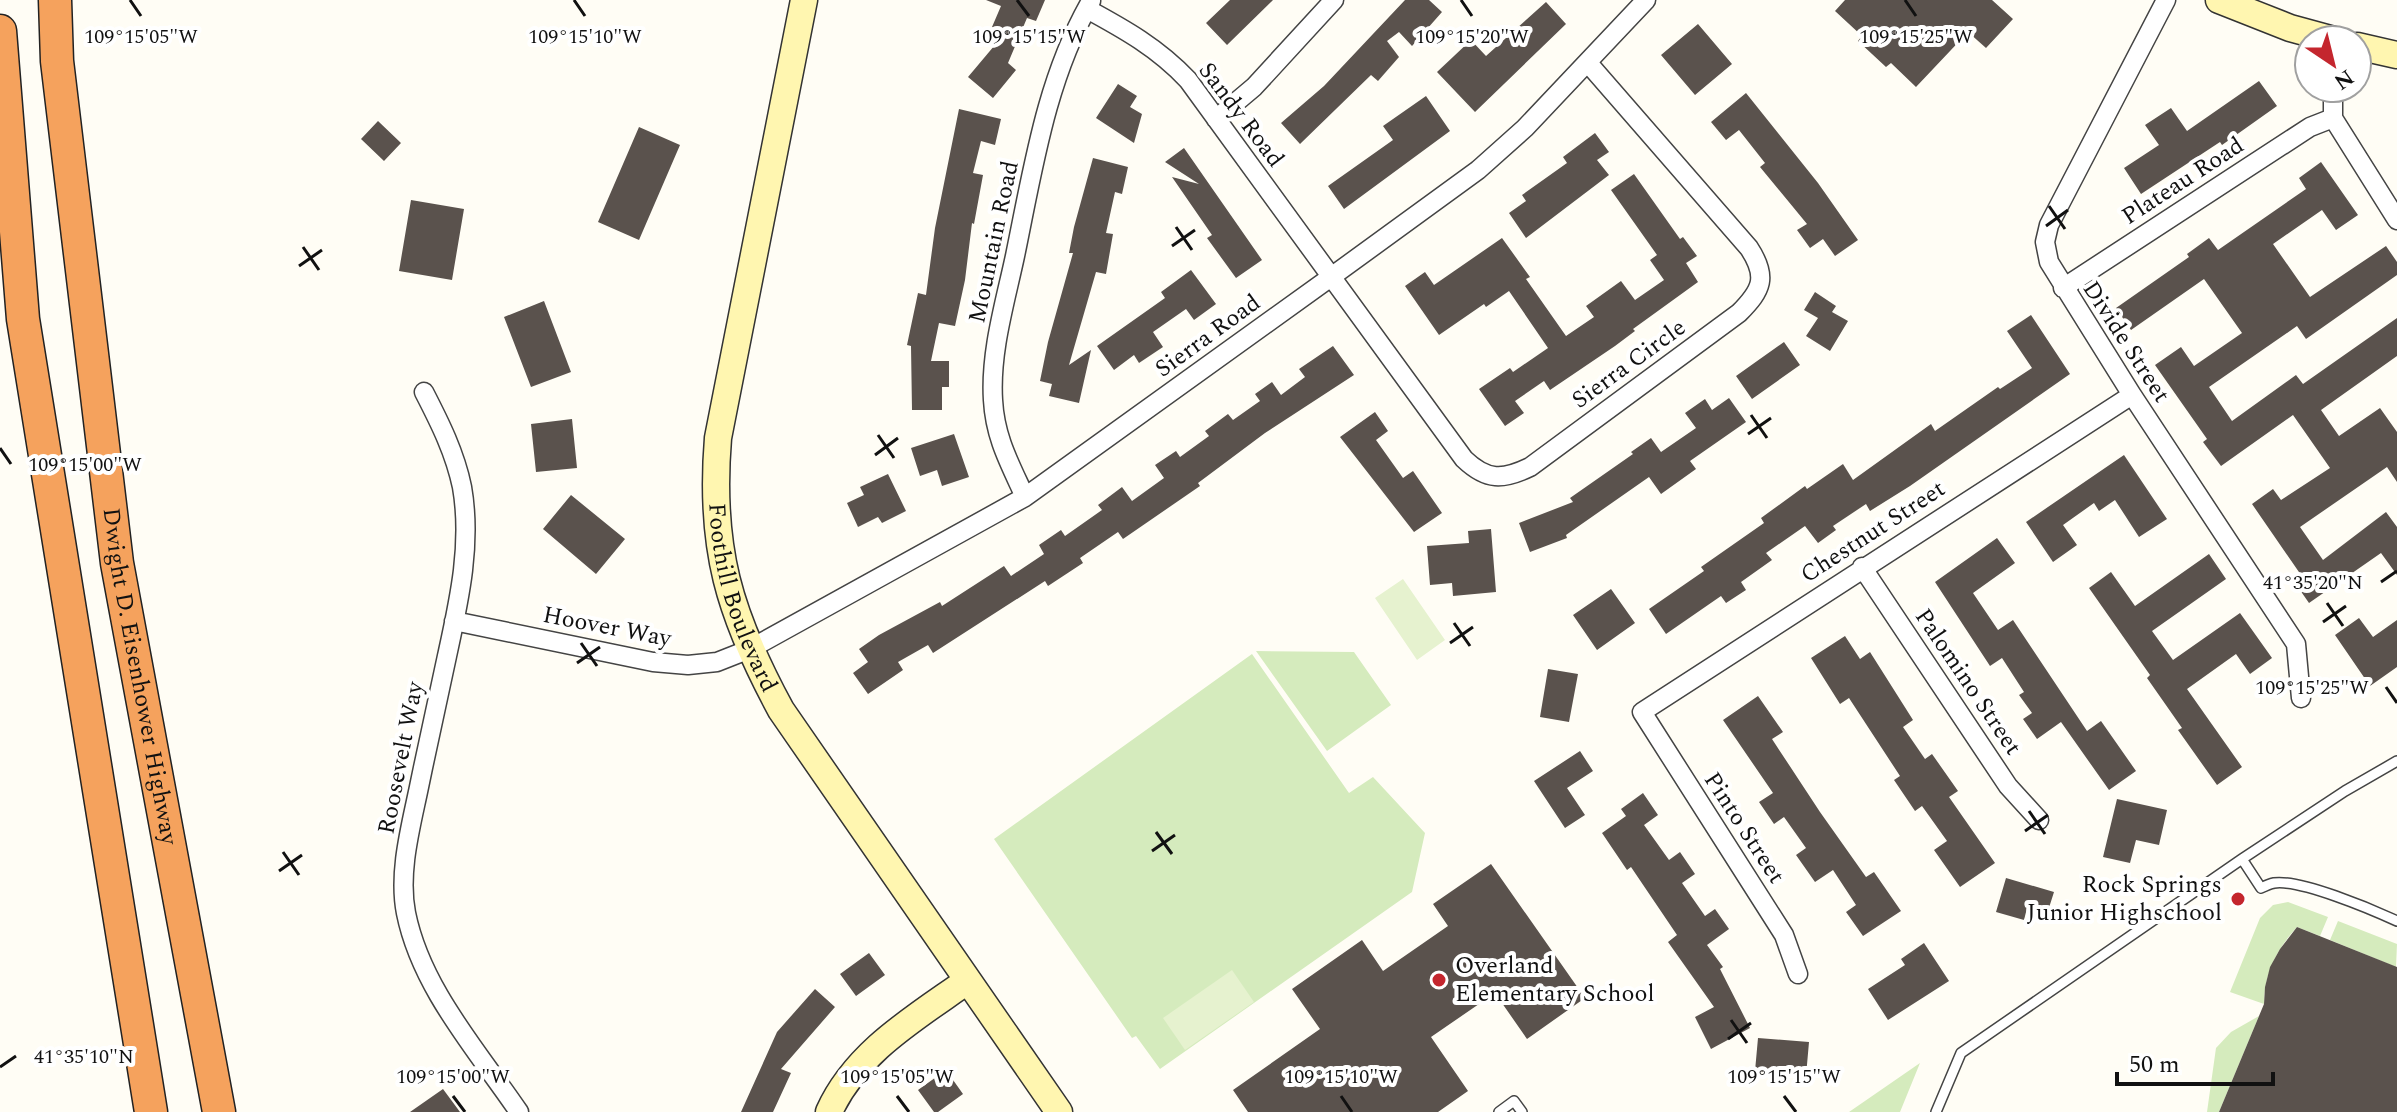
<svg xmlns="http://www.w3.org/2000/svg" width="2397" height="1112" font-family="Spectral,serif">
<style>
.green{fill:#d5ebbd}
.pitch{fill:#e6f2cf}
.building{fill:#5a524d}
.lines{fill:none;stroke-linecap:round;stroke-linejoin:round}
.lane-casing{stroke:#444;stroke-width:12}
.street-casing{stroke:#444;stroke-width:21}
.secondary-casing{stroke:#333;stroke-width:29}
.highway-casing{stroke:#222;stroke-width:35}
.lane{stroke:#fff;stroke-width:9}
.street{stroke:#fff;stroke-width:18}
.secondary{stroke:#fff6b0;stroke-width:26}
.highway{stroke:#f5a25d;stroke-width:32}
.ticks{fill:none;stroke:#111;stroke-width:3}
.poi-dot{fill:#c4262e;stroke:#fff;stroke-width:3}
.labels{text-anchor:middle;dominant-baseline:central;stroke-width:8;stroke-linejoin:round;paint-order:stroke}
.street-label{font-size:24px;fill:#111;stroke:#fff}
.poi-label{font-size:24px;fill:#111;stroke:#fff;text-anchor:end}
.ticks-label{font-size:20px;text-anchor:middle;fill:#111;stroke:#fff;stroke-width:8;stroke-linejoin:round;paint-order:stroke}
</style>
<rect width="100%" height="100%" fill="#fffdf5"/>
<path class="green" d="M1256,651L1354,652L1391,705L1327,751Z
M1252,654L1349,793L1373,777L1425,833L1412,892L1160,1069L1136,1036L1132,1038L994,839Z
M2288,902L2328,917L2320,936L2297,927C2277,949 2264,973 2264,1004L2230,992L2260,918L2273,905Z
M2338,921L2397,944L2396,967L2330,940Z
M2259,1016L2219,1112H2207L2216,1048L2231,1032Z
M1920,1063L1900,1112H1849Z"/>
<path class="pitch" d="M1403,579L1445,640L1417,660L1375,598Z
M1232,970L1254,1002L1185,1050L1163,1018Z"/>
<path class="building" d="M986,0H1045L1036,21L1027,18L1008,63L1016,70L993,98L968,77L1005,33L992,27L1001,6Z
M1230,0H1273L1227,45L1206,23Z
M1405,0H1429L1442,12L1412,46L1399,32L1387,41L1399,57L1378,81L1371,75L1300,144L1281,123L1324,86Z
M1845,0H1992L2013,19L1986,48L1968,32L1916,87L1891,63L1886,67L1858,41L1862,36L1835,11Z
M1546,2L1566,24L1475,112L1437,72L1471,40L1486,56Z
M1698,24L1732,64L1695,95L1661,55Z
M2259,81L2277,106L2222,145L2220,142L2141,194L2124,168L2159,145L2145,125L2171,108L2187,131Z
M1118,84L1137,96L1130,107L1142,114L1134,143L1096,118Z
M1746,93L1818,183L1858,240L1835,256L1823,239L1810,248L1797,230L1807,224L1760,167L1765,163L1739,130L1726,140L1711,122Z
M1426,96L1450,131L1344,209L1328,186L1393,140L1383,126Z
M959,109L1001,119L995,145L981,141L973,173L983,175L974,224L972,223L965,280L955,326L939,323L931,361H949V387H942V410H912L911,346L907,345L918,293L926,295L935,228Z
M378,121L401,143L384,161L361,139Z
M639,127L680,145L639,240L598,222Z
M1595,133L1609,152L1597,160L1609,175L1526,238L1509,213L1526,201L1522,195L1567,163L1563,157Z
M1184,148L1262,260L1236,278L1207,238L1212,235L1172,177L1199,184L1165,162Z
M1093,158L1128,167L1122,194L1115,192L1106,233L1113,234L1106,274L1096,272L1069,365L1091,350L1079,403L1049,396L1052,384L1040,381L1048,342L1073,253H1069L1074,227Z
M2321,162L2358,215L2336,230L2322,210L2273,244L2310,297L2386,246L2397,262V275L2306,339L2297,326L2209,387L2232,421L2296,375L2303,384L2397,318V356L2321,410L2339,436L2380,408L2397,432V482L2387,467L2300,527L2323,560L2386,512L2397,527V575L2381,553L2309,603L2293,580L2301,575L2252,504L2273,489L2281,500L2330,468L2293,415L2221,466L2203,442L2207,439L2155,365L2181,347L2194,366L2242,333L2204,279L2131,330L2116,308L2189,257L2187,254L2209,238L2218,250L2306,189L2299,178Z
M1634,174L1680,239L1683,237L1697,256L1686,263L1698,282L1633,329L1635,331L1615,346L1550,390L1544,381L1515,401L1524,413L1505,426L1479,389L1510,368L1513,372L1548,348L1509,291L1486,307L1484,304L1439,335L1405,286L1425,272L1434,285L1502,238L1530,277L1526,279L1566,336L1594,317L1586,306L1621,281L1635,300L1664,280L1650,260L1657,255L1611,190Z
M411,200L464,209L452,280L399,271Z
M1191,270L1216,304L1194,320L1186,309L1153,332L1163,347L1139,363L1134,355L1114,370L1097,346L1165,298L1161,292Z
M1815,292L1836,306L1832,312L1848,321L1830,351L1806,336L1818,318L1804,310Z
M544,301L571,372L531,387L504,317Z
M2031,315L2070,374L1910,486L1870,511L1866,504L1833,526L1836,530L1818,543L1805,526L1766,553L1772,560L1741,582L1746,590L1726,603L1721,596L1666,634L1649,609L1704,571L1701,567L1764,523L1761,518L1805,486L1807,489L1843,464L1853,480L1931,424L1935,431L1998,387L2000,389L2032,368L2007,331Z
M1784,342L1800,365L1752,399L1736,376Z
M1333,346L1354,375L1265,433L1198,483L1200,486L1123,539L1118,532L1080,558L1083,563L1048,586L1045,581L933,653L928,645L898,662L903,670L868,694L853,673L868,662L859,649L879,635L940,602L942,606L1004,566L1011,576L1044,554L1039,545L1061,530L1065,536L1102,510L1098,505L1122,487L1132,501L1164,478L1155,465L1176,451L1180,457L1209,436L1205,431L1228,414L1233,420L1260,401L1255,394L1272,382L1281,395L1305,377L1299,369Z
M1729,398L1746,422L1690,461L1696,469L1661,494L1649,477L1566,535L1567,538L1530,552L1519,523L1573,502L1570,498L1633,454L1631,452L1651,438L1661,452L1696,428L1685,413L1705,399L1712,410Z
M1375,412L1388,431L1376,440L1403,478L1413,471L1442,513L1414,532L1340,437Z
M572,419L577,468L536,472L531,424Z
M954,434L969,477L942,486L937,470L920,476L911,448Z
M2124,455L2167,519L2139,537L2115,500L2099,511L2094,503L2063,525L2077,545L2053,562L2026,522Z
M888,474L906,511L882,523L878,517L858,527L847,503L864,495L860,487Z
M571,495L625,539L596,574L543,529Z
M1491,529L1496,592L1453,596L1452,583L1430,585L1427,546L1469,543L1468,531Z
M1997,538L2015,563L1973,593L1998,630L2013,620L2087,731L2101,721L2136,771L2109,790L2061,722L2037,739L2023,719L2032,713L2019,695L2024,692L2002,658L1990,666L1935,582Z
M2209,554L2226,579L2152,631L2173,660L2240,613L2272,658L2250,674L2236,654L2187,689L2242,767L2217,785L2178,730L2182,728L2147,678L2150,675L2089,588L2111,572L2135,606Z
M1611,589L1635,623L1597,650L1573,615Z
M2359,618L2373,637L2397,620V667L2370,686L2335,635Z
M1845,636L1860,659L1870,652L1913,720L1903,727L1925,759L1932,754L1958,791L1949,797L1995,863L1960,887L1934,850L1947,841L1922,806L1915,811L1894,780L1900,776L1849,698L1840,704L1811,658Z
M1548,669L1578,674L1569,722L1540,717Z
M1758,696L1783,732L1772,739L1820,812L1866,877L1874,872L1901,911L1863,936L1846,912L1856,905L1833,870L1815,882L1796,855L1806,848L1784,817L1774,824L1759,802L1773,793L1723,720Z
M1580,751L1593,771L1567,788L1585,815L1565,828L1534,781Z
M1643,793L1658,815L1644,825L1669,860L1680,852L1695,874L1682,883L1705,916L1715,909L1729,929L1707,945L1723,967L1720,969L1750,1028L1711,1049L1695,1017L1714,1007L1668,942L1677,935L1631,867L1627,870L1602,833L1626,816L1621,809Z
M2117,799L2167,810L2159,845L2136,840L2130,863L2103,857Z
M1491,864L1585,998L1527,1039L1495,993L1431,1037L1468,1091L1438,1112H1248L1233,1090L1320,1029L1292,989L1362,940L1383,971L1448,926L1433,904Z
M2006,878L2054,892L2047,914L2027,908L2024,920L1996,912Z
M2297,927L2397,967V1112H2219L2264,1004L2265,987L2270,967L2280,949Z
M1924,943L1949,981L1888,1020L1868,989L1905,965L1901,959Z
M869,953L885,975L856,996L840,974Z
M815,989L835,1007L781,1069L791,1073L773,1112H741L777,1032Z
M1758,1038L1809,1042L1806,1076L1755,1071Z
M946,1070L963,1094L938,1112H934L918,1090Z
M443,1089L460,1112H410Z"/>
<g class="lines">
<g class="lane-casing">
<path id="lane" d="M2242,859L2261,888C2265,886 2269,884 2274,883C2300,879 2371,909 2397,921
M1499,1112L1514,1101L1522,1112
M1936,1112L1961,1053L2242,859L2345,791L2397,761"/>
</g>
<g class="street-casing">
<path id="street" d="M2166,0L2049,225L2045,242L2049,262L2132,395L2296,644L2301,698
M1087,9C1124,29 1158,48 1188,80L1464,459C1487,481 1503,480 1530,467L1739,313C1762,290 1768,277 1749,248L1588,63
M2333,88V118L2397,220
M1216,119L1254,87L1334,0
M2063,288L2310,127L2333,118
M424,392C440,423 455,453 462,487C472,544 459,601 447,656C438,699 428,743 419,787C411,826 398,872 406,913C421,988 477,1050 519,1112
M1025,497C1010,464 995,438 993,400C990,352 1005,303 1015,256C1033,169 1046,79 1091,1
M1862,567L2008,786L2039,820
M454,621L653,662L688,665L717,662L750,649L1025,497L1331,277L1478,170L1525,128L1646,0
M1798,974L1784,935L1642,712L2132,395"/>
</g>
<g class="secondary-casing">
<g id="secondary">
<path id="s1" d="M804,0L718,438C709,548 729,614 781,710L1059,1112"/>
<path d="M2219,0L2290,28L2334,40"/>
<path d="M2357,46L2397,55"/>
<path d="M829,1112C856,1052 915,1018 967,981"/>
</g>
</g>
<g class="highway-casing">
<g id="highway">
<path id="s2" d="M55,0L57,61L117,563L219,1112"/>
<path d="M0,31L23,319L151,1112"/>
</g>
</g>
<use href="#lane" class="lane"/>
<use href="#street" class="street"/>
<use href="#secondary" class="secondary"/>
<use href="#highway" class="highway"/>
</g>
<path class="ticks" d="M130,0L141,16M574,0L585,16M1017,0L1029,16M1461,0L1472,16M1905,0L1916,16M2049,206L2065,229M2046,226L2068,210M1176,227L1192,250M1172,246L1195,230M303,247L319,270M299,266L322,250M1751,415L1767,438M1748,434L1771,418M878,435L894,458M0,448L11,464M875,455L898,438M2381,582L2397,571M2327,603L2343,626M2323,622L2346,606M1454,623L1470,646M581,643L597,666M1450,643L1473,627M577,663L600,647M2386,687L2397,703M2029,811L2045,834M2025,831L2048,815M1156,832L1172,854M1152,851L1175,835M283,852L299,875M279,871L302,855M1731,1020L1747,1043M1728,1039L1751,1023M0,1067L16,1056M453,1096L465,1112M897,1096L909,1112M1341,1096L1352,1112M1784,1096L1796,1112"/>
<g class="poi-dot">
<circle cx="2238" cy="899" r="8"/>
<circle cx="1439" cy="980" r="8"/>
</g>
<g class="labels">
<g class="street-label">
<text transform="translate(1241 115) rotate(53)">Sandy Road</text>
<text transform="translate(2183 181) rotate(-33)">Plateau Road</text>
<text transform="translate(994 242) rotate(-78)">Mountain Road</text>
<text transform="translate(1208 336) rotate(-36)">Sierra Road</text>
<text transform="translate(2126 342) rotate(57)">Divide Street</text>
<text transform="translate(1629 364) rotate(-36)">Sierra Circle</text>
<text transform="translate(1873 532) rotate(-33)">Chestnut Street</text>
<text stroke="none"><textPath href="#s1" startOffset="610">Foothill Boulevard</textPath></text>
<text transform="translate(607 627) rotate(11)">Hoover Way</text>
<text stroke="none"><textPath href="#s2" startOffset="682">Dwight D. Eisenhower Highway</textPath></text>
<text transform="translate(1968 682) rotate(56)">Palomino Street</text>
<text transform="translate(401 758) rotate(-79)">Roosevelt Way</text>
<text transform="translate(1744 828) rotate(57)">Pinto Street</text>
</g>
<g class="poi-label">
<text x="2222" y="885">Rock Springs<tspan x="2222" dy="28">Junior Highschool</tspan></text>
<text x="1455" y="966" text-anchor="start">Overland<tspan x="1455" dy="28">Elementary School</tspan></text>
</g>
</g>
<g class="ticks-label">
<text x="141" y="43">109°15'05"W</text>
<text x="585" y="43">109°15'10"W</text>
<text x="1029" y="43">109°15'15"W</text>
<text x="1916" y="43">109°15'25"W</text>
<text x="1472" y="43">109°15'20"W</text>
<text x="85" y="471">109°15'00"W</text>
<text x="2313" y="589">41°35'20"N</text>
<text x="2312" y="694">109°15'25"W</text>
<text x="84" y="1063">41°35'10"N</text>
<text x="453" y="1083">109°15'00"W</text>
<text x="897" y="1083">109°15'05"W</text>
<text x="1341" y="1083">109°15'10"W</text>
<text x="1784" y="1083">109°15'15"W</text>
</g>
<g transform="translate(2333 64) rotate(145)"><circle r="38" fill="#ffffff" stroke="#a0a0a0" stroke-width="2"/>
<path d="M0-6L14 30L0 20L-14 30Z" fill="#c4262e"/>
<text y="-12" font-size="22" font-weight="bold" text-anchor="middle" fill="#111111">N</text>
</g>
<path d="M2117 1072v12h156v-12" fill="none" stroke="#111111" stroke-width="4"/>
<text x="2129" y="1072" font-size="24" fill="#111111" stroke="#ffffff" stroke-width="6" paint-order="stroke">50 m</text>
</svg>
